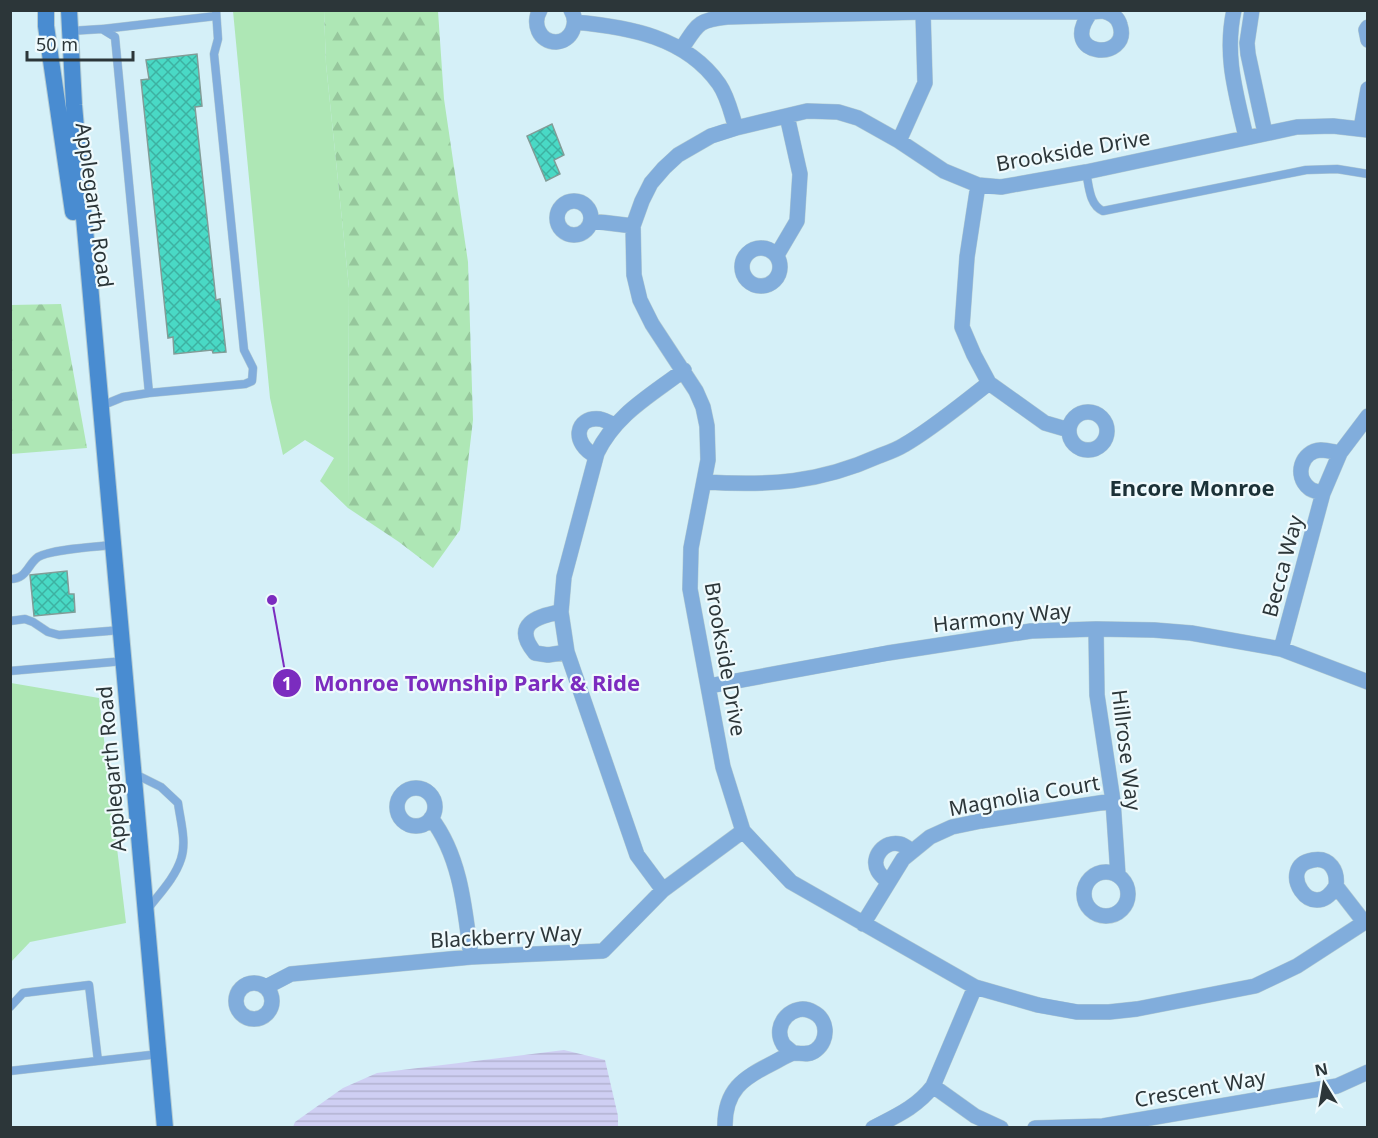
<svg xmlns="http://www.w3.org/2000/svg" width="1378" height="1138" font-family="'Noto Sans',sans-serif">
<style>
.green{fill:#aee7b5}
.forest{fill:url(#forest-firs)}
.water{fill:url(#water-rules)}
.building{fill:url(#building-cross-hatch);stroke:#829c97;stroke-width:1.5}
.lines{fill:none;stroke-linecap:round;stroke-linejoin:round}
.service-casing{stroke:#b3cbd2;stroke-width:9}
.minor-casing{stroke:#b3cbd2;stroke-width:16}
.secondary-casing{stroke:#b3cbd2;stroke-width:18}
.service{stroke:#81addc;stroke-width:8}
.minor{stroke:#81addc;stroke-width:15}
.secondary{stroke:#498cd1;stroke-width:16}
.labels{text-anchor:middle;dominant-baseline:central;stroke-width:4.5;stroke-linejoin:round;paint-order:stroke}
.street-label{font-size:21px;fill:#2c3639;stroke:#effafd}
.neighbourhood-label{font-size:22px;font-weight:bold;fill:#1b3137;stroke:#effafd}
.leader{fill:none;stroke:#7b2cbf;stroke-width:2}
.callout-dot{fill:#7b2cbf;stroke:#effafd;stroke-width:2}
.mark-label{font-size:18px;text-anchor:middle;font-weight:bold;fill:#fff}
.callout-label{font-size:22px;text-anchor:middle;font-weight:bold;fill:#7b2cbf;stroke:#effafd;stroke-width:4.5;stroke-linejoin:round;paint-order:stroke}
</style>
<defs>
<pattern id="forest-firs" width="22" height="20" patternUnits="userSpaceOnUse" patternTransform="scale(1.5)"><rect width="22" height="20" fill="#aee7b5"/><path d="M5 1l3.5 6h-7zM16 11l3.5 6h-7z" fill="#96c79c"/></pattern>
<pattern id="water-rules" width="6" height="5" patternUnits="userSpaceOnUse" patternTransform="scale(1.5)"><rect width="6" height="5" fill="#cfcff3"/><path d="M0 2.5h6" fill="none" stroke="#b2b2d1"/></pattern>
<pattern id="building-cross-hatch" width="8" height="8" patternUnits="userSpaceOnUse" patternTransform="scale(1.5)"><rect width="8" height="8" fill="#49d9c5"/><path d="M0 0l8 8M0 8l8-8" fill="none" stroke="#3db1a1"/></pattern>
</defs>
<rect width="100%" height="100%" fill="#d5f0f8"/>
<path class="green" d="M233,11H324L326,64L349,288L348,508L320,481L334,458L305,440L283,455L270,398Z
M11,683L99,698L126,923L30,942L11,962Z"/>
<path class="forest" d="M324,11H438L444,99L468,262L473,420L460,530L433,568L399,542L348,508L349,288L326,64Z
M61,304L87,448L11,454V305Z"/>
<path class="water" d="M564,1050L605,1060L618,1116V1127H293L295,1122L343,1088L377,1073Z"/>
<path class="building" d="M197,54L202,106L195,107L216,300L220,299L226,352L213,353L212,350L174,354L173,337L168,338L141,80L149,79L146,60Z
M552,124L564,155L554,160L560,174L546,181L527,136Z
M67,571L69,594H74L75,612L34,616L30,575Z"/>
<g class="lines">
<g class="service-casing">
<path id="service" d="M103,29L216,16
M70,31L102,29L115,37L149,393L245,384L252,381L253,368L244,350L214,54L218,39L216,10
M1086,172C1089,185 1089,205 1103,211L1306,170L1337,169L1368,174
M101,406L123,397L149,393
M10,579C27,579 27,565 38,557C52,549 95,547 113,545
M10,621L25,619L33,622L48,632L59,635L121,630
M10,671L124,661
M135,774L161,787L178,803C180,819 187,842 181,859C175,878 159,894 147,910
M10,1007L23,993L89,985L98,1061
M10,1071L159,1054"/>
</g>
<g class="minor-casing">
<path id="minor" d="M540,10C532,23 539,42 556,42C572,41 579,23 571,10
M1234,10C1224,56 1236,93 1246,137
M1252,10L1247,43L1248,54L1265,133
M1103,11C1111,13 1118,17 1120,25C1132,62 1056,58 1091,12Z
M575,22C629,27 686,37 719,84C728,97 731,113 736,128
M1368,27L1366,30L1368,40
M682,48C698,24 698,20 727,17L923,12H1091
M1361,128L1368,89
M1368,130L1333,126L1297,127L1086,172L1001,187L978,185L944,171L899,141L858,118L838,112L807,111L736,128L711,136L678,155L664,168L651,183L642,201L633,226L634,275L640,300L652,324L696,391L703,407L707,426L708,460L691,548L690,589L723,767L743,831L791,882L975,987L1038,1005L1077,1012H1109L1137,1009L1255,986L1297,966L1368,920
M899,141L925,83L923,12
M978,185L967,257L962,327L974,355L989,383L1045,423L1069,430
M557 218a17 17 0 1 1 34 0a17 17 0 1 1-34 0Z
M592,221L633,226
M742 267a19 19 0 1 1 38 0a19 19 0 1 1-38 0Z
M777,255L797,221L800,174L787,116
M1069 431a19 19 0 1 1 38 0a19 19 0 1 1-38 0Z
M596,456C571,444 575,416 600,419C605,420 610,423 614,425
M705,482C769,486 819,483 879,456C887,453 896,450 904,445C932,429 963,403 989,383
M1323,493C1319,492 1312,491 1309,488C1294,476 1301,451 1321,450C1327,450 1334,452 1340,453
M561,612C536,616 512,625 535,653L548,655L567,652
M1096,629L1097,695L1113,801L1118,875
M1281,649L1323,493L1340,453L1368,416
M709,686L888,653L1031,631L1096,629L1154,630L1191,633L1281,649L1368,682
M397 807a19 19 0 1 1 38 0a19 19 0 1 1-38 0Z
M431,818C461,857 465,910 471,957
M1084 894a22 22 0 1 1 44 0a22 22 0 1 1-44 0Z
M888,882C885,879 880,875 878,871C870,857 885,840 900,844C904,845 909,849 912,851
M1336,886C1312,927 1275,866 1313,860C1330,857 1338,871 1336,886L1364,922
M663,890L637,855L567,652L561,612L564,577L597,453C616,414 650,396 684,370
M863,924L903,859L930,837L952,827L981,821L1113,801
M236 1001a18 18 0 1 1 36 0a18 18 0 1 1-36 0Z
M266,987L291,974L471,957L603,951L663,890L743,831
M933,1086L975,1116L1001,1128
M725,1128C724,1090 743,1078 773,1063C779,1060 788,1054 794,1053C802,1053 809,1056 816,1050C829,1040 828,1019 813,1012C794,1001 771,1024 783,1044C785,1047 790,1050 793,1053
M873,1128C896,1116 917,1107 933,1086L975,987
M1035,1128L1103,1126L1337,1086L1368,1072"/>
</g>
<g class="secondary-casing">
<path id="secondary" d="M46,10V26L73,212
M69,10L74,105L165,1128"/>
</g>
<use href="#service" class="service"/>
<use href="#minor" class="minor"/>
<use href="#secondary" class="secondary"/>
</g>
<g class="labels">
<g class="street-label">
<text transform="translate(1073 150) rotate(-10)">Brookside Drive</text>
<text transform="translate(95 205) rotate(82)">Applegarth Road</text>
<text transform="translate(1282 566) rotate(-75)">Becca Way</text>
<text transform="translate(1002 617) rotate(-6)">Harmony Way</text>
<text transform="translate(726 659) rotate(80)">Brookside Drive</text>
<text transform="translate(1127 750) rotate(83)">Hillrose Way</text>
<text transform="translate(111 769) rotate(-95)">Applegarth Road</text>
<text transform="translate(1024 795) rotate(-10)">Magnolia Court</text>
<text transform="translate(506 936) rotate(-3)">Blackberry Way</text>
<text transform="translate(1200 1088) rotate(-10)">Crescent Way</text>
</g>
<g class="neighbourhood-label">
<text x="1192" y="487">Encore Monroe</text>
</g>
</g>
<path class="leader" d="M272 600L287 683"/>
<g class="callout-dot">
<circle cx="272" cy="600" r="6"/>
<circle cx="287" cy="683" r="15"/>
</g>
<g class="mark-label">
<text x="287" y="690">1</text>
</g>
<g class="callout-label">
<text x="477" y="691">Monroe Township Park &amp; Ride</text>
</g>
<rect width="1378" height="1138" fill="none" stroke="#2c3639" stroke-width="24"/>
<g transform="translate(1324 1084) rotate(349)" stroke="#effafd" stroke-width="4.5" paint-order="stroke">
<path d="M0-4.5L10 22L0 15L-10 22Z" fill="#2c3639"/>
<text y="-9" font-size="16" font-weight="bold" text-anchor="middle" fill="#2c3639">N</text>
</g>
<path d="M27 51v9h106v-9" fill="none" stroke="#2c3639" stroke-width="3"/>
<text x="36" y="51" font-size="18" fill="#2c3639" stroke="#effafd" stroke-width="4.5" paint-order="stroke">50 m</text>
</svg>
